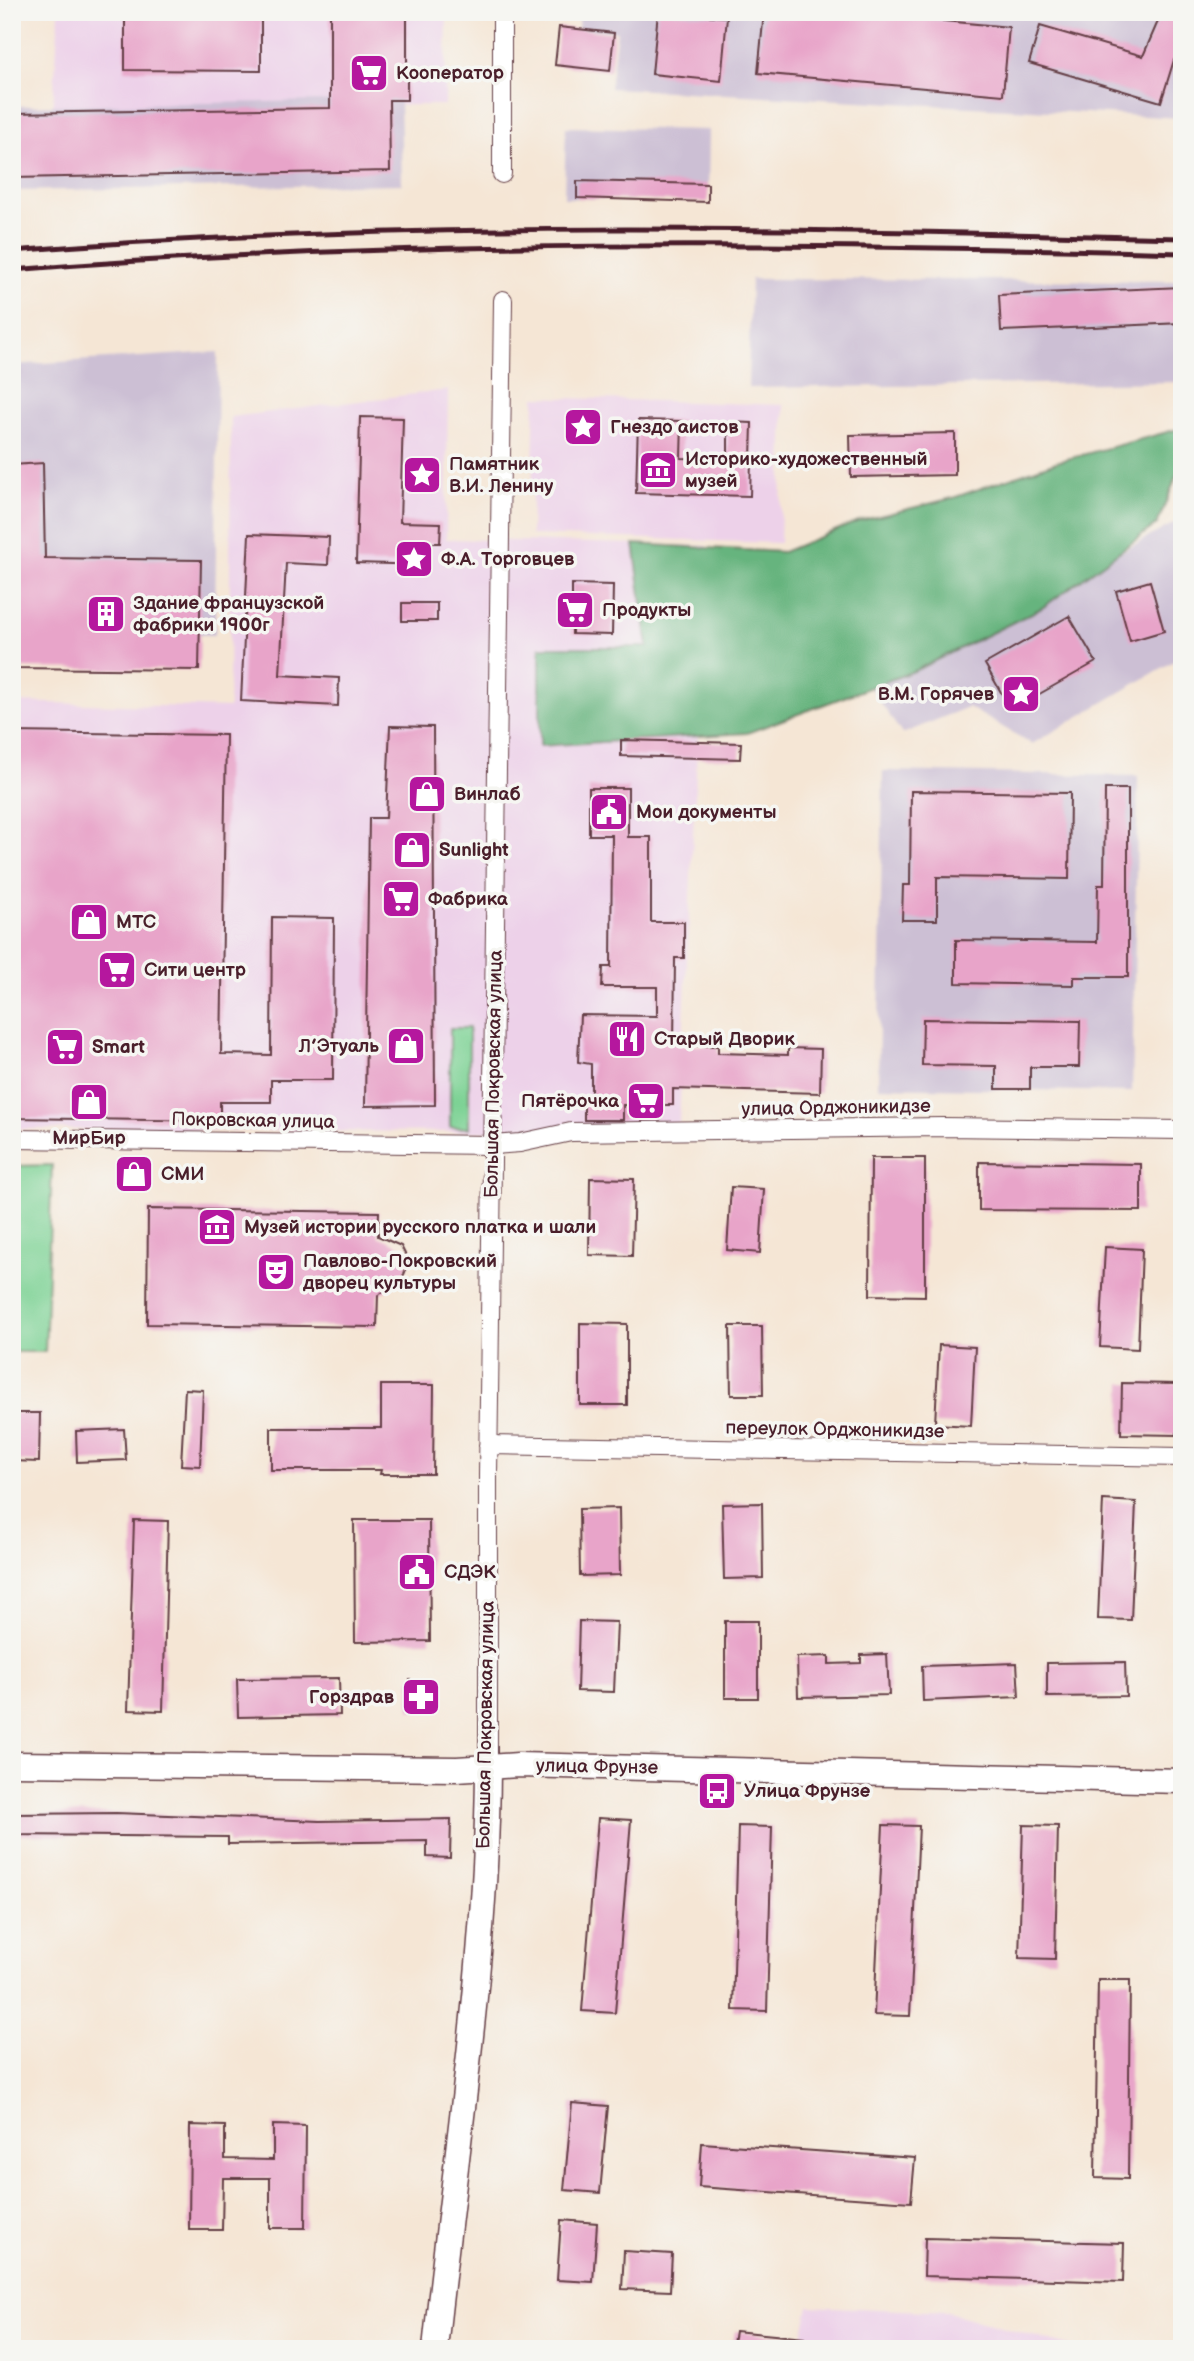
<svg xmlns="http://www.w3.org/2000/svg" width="1194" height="2361" font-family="'Balsamiq Sans',sans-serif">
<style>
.built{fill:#edd1e9}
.industrial{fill:#ccbfd4}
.green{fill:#7dd294;stroke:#647860;stroke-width:2}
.forest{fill:#66b47e;stroke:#586a54;stroke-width:2}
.building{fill:#e8a4c9}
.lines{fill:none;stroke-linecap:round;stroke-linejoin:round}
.minor-casing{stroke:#643d44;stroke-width:20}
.secondary-casing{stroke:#643d44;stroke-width:27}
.minor{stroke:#fff;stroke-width:18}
.secondary{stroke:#fff;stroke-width:24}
.rail{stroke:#4a1f2b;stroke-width:5}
.labels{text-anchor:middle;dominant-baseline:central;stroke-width:7;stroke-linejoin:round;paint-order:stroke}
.poi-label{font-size:19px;font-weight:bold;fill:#4a1f2b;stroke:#f6f6f2;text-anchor:start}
.street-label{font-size:19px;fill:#4a1f2b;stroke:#f6f6f2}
</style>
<rect width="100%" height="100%" fill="#f6f6f2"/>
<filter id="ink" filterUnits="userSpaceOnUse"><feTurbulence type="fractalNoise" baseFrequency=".0143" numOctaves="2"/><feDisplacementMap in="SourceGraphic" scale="14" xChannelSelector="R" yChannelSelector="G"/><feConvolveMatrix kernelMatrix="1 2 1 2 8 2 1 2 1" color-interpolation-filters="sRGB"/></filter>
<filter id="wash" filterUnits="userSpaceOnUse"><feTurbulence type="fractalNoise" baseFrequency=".00686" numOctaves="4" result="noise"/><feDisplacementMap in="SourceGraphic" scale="28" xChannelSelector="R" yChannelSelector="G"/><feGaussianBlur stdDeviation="1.57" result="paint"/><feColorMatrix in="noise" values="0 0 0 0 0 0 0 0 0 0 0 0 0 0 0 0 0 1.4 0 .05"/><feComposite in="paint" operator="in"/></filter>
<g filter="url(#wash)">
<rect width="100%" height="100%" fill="#f5e6d5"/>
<path class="built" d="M59,12H447L445,105L53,106Z
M448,390L446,539L707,546L679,1123L473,1132L12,1129V702L229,708L231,417Z
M535,397L784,405L780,543L531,535Z
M809,2306L948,2312L1079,2349H799Z"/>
<path class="industrial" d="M579,12H1182V118L610,88L617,31L578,29Z
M400,100L402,184L12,191V106Z
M566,127L709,130L708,202L564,198Z
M751,279L1182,281V382L748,388Z
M218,352L215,635L12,628V365Z
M1182,519V661H1174L1032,744L968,707L902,734L870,687Z
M883,771L1138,776L1132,1092L878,1087Z"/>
<path class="green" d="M450,1028H469V1128L450,1127Z
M52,1165L45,1352H12V1166Z"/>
<path class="forest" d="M1182,428V463L1157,524L1042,608L914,671L747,733L540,746V647H648L634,544L783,552L859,521L953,498L1056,462Z"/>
<g id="blocks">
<path class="building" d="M125,12H261V71L125,70Z
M330,12H407V100H389L390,171L12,178V113L330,108Z
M658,12L727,17L721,81L652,74Z
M764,12H847L1009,27L1003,95L758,73Z
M1162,12H1182V63L1174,60L1161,102L1029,63L1040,26L1143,56Z
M559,27L614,33L610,71L555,65Z
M577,181L708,184V202L577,198Z
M1182,287V323L1001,331L999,295Z
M360,417L403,418L400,522L441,523L440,543H427V565L356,563Z
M638,420L682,421L681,458L728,459V422L752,423L750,496L636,493Z
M955,433V475L851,477L850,435Z
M43,463L45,558L201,560L199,670L12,668V465Z
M249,534L329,537L328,565L286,563L280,675L339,678L338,706L241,701Z
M1150,581L1164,631L1130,641L1116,591Z
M572,584L613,585L612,635L572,634Z
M402,603H437V621H402Z
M1069,616L1096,662L1011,710L985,664Z
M390,726L433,727L435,1105L365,1106L369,818H386Z
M12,732L226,735L221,1054L271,1055L272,917L334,918L333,1080H271V1102H220V1121L12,1118Z
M621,740L741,743L740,759L621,756Z
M589,788H628V837H651V922H684V958H675L674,1045L718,1046V1053L788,1055V1048L821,1049L820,1093L673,1089V1105H623V1120H584V1100H591V1064L578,1062L580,1015L657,1016V987H602L603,967H611L612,835H589Z
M1105,789H1128V977H1074V985L956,983V940L1097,942L1098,885H1104Z
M911,791L1070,793L1069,879L937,877V920H902L903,885H910Z
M923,1019L1080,1021L1079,1067H1030V1089H996V1066L922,1065Z
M871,1158H925V1296L870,1295Z
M979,1162L1141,1164V1211L979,1210Z
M590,1178L634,1179L632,1256L589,1255Z
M731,1187L764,1189L760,1253L727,1250Z
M148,1209L379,1212L378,1236L401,1246L409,1262L401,1282L378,1295L377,1327L147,1324Z
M1105,1247L1142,1249L1138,1349L1100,1347Z
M580,1323L627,1324V1405H580Z
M730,1326H762L763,1395H731Z
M939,1345L975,1347L971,1426L935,1424Z
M1122,1383L1178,1384L1177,1435L1121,1434Z
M381,1385H434L433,1474H380L381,1470H271V1428H381Z
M185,1389L203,1390L200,1466L181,1465Z
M12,1413H40L39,1462L12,1461Z
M124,1429L126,1460L77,1462L76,1431Z
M1103,1500L1136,1502L1131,1620L1098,1619Z
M762,1503L763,1578L724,1579L722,1504Z
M619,1508L620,1575L580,1576L579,1509Z
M134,1520L168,1521L163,1711L128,1710Z
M354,1520H429L430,1641L355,1642Z
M579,1621L617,1622L614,1692L577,1691Z
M725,1621H758V1698H725Z
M887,1654L889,1695L798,1697L797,1657L829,1656V1664L861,1663V1655Z
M1125,1662L1126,1696L1047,1697V1663Z
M1017,1663L1019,1697L923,1701L922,1666Z
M339,1678L340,1715L238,1717L237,1679Z
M410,1680H429V1710H410Z
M116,1813L319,1821L451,1819L450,1858L427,1857V1841L228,1844V1837L12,1835V1814Z
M598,1818L631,1820L615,2013L582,2011Z
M883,1825L919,1826L910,2016L874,2015Z
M1023,1825L1058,1826L1055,1959L1019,1958Z
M738,1826L772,1827L767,2011L733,2010Z
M1098,1980H1130L1128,2179L1095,2178Z
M572,2103L608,2106L600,2193L564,2190Z
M190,2125L225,2126V2159L273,2160V2125L306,2126L305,2228H270V2178H223L222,2230H189Z
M702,2143L915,2158L911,2202L699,2187Z
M561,2220L597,2223L593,2282L557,2280Z
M925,2238L1124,2243L1123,2282L924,2276Z
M624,2251L672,2254L670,2291L622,2289Z
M735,2331L804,2338V2349H732Z"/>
</g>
</g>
<g filter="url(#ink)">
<use href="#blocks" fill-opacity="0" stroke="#643d44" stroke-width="2"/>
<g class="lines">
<g class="minor-casing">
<path id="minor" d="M502,12V174
M12,1139L493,1145L520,1143L571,1132L942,1127L1182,1130
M488,1445L1182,1457
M488,1768V1475L503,300"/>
</g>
<g class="secondary-casing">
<path id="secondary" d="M12,1764L457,1769L518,1765L1182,1781
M435,2349C455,2156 487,1962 488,1768"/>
</g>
<use href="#minor" class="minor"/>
<use href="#secondary" class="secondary"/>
<path class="rail" d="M12,251C401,220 793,228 1182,238
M12,270C400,239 794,243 1182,253"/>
</g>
</g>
<defs>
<g id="supermarket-square" transform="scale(2.0125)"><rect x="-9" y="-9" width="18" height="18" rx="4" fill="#b5179e" stroke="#f6f6f2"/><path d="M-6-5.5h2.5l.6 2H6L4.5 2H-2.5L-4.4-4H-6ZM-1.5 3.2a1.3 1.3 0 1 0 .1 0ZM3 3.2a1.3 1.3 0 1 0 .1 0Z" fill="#fff"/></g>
<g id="sight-square" transform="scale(2.0125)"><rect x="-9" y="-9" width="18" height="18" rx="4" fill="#b5179e" stroke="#f6f6f2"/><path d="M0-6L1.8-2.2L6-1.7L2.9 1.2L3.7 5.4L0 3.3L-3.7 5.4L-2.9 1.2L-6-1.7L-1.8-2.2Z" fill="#fff"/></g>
<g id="museum-square" transform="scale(2.0125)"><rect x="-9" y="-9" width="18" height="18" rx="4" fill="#b5179e" stroke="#f6f6f2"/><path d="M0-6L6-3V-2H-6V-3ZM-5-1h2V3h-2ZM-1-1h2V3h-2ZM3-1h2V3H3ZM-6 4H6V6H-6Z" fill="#fff"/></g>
<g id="building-square" transform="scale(2.0125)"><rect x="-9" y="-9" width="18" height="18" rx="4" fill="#b5179e" stroke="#f6f6f2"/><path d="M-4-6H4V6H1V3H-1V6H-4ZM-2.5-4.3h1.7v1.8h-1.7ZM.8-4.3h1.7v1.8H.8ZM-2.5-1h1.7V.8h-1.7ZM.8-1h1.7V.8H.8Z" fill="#fff"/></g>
<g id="shop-square" transform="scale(2.0125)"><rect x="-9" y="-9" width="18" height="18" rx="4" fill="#b5179e" stroke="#f6f6f2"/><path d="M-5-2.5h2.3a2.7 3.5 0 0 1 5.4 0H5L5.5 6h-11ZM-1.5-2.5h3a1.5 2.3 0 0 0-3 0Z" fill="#fff"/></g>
<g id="civic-square" transform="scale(2.0125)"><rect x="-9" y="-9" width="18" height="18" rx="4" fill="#b5179e" stroke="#f6f6f2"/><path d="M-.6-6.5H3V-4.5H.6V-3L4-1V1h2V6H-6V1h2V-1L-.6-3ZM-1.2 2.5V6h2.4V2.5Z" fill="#fff"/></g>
<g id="restaurant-square" transform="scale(2.0125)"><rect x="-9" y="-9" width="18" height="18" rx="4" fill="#b5179e" stroke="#f6f6f2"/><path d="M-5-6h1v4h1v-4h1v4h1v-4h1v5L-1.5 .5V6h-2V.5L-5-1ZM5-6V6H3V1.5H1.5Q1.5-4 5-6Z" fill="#fff"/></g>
<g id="theatre-square" transform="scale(2.0125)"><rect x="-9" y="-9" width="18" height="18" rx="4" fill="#b5179e" stroke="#f6f6f2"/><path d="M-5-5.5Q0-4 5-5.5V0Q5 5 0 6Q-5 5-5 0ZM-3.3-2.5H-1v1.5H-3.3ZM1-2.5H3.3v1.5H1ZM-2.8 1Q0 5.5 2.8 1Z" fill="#fff"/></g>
<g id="pharmacy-square" transform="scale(2.0125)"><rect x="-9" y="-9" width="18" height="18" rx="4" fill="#b5179e" stroke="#f6f6f2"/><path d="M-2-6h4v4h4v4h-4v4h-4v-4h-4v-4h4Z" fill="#fff"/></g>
<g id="bus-square" transform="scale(2.0125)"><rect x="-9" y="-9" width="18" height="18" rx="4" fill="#b5179e" stroke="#f6f6f2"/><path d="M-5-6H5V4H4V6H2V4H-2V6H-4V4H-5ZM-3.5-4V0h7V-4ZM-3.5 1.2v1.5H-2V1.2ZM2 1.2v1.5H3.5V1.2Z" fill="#fff"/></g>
</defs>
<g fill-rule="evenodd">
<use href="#supermarket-square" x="369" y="73"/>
<use href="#sight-square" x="583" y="427"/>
<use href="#museum-square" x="658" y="470"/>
<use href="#sight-square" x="422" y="475"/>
<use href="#sight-square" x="414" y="559"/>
<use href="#supermarket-square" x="575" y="610"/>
<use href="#building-square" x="106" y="614"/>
<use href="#sight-square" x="1021" y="694"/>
<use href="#shop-square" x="427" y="794"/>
<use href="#civic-square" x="609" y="812"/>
<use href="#shop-square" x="412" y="850"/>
<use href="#supermarket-square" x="401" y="899"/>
<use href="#shop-square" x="89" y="922"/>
<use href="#supermarket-square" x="117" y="970"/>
<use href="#restaurant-square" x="627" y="1039"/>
<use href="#shop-square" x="406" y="1046"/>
<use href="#supermarket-square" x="65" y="1047"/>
<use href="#supermarket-square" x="646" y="1101"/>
<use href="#shop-square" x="89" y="1102"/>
<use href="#shop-square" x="134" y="1174"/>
<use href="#museum-square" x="217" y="1227"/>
<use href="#theatre-square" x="276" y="1272"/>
<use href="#civic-square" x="417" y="1572"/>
<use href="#pharmacy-square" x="421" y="1697"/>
<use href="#bus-square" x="717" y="1791"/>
</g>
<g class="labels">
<g class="poi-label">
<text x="396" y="73">Кооператор</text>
<text x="610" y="427">Гнездо аистов</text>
<text x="685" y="459">Историко-художественный<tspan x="685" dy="22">музей</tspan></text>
<text x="449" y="464">Памятник<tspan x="449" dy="22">В.И. Ленину</tspan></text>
<text x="441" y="559">Ф.А. Торговцев</text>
<text x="133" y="603">Здание французской<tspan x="133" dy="22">фабрики 1900г</tspan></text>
<text x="602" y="610">Продукты</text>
<text x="994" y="694" text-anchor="end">В.М. Горячев</text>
<text x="454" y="794">Винлаб</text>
<text x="636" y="812">Мои документы</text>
<text x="439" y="850">Sunlight</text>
<text x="428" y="899">Фабрика</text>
<text x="116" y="922">МТС</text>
<text x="144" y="970">Сити центр</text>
<text x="654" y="1039">Старый Дворик</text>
<text x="379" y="1046" text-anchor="end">Л’Этуаль</text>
<text x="92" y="1047">Smart</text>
<text x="619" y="1101" text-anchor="end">Пятёрочка</text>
<text x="89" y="1138" text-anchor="middle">МирБир</text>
<text x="161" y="1174">СМИ</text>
<text x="244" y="1227">Музей истории русского платка и шали</text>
<text x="303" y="1261">Павлово-Покровский<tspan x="303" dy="22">дворец культуры</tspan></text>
<text x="444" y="1572">СДЭК</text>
<text x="394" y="1697" text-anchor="end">Горздрав</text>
<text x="744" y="1791">Улица Фрунзе</text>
</g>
<g class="street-label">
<text transform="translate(494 1074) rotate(-89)">Большая Покровская улица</text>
<text transform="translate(836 1108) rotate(-1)">улица Орджоникидзе</text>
<text transform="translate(253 1121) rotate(1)">Покровская улица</text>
<text transform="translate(835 1430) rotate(1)">переулок Орджоникидзе</text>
<text transform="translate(486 1725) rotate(-89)">Большая Покровская улица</text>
<text transform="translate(597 1767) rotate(1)">улица Фрунзе</text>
</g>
</g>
<rect width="1194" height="2361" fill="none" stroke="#f6f6f2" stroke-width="42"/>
</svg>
